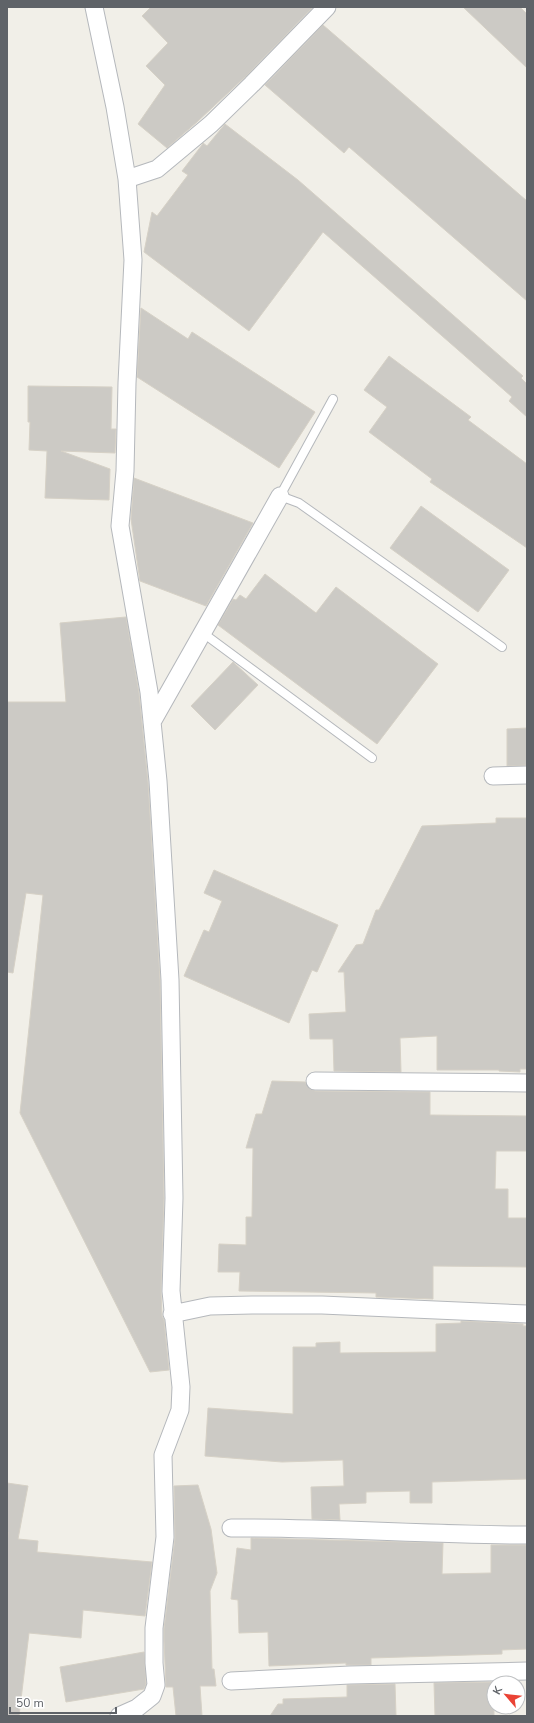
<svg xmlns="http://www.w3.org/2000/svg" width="534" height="1723" font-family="'Nunito Sans',sans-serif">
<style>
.building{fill:#cccac5;stroke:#d6d1c6}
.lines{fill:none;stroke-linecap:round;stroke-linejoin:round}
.service-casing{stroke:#b5b8bc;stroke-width:10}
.minor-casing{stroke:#b5b8bc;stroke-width:19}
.service{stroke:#fff;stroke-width:8}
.minor{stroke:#fff;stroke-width:17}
</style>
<rect width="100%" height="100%" fill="#f1efe8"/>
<path class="building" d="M151,7H313L246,76L197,122L167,148L138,124L165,85L146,66L168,43L142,16Z
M463,7H520L527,14V68Z
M323,25L527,201V301L349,147L344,153L265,85Z
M225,124L298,180L523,376L521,378L527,384V417L509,401L512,397L323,232L249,331L144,252L152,212L157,216L188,175L182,171L202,145L203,143L207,146Z
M141,308L188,339L192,332L315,412L279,468L137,377Z
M389,356L471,417L468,420L527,464V548L430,482L432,479L369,432L387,407L364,390Z
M28,386L112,387L111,429H116L115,453L61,451L110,469L109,500L45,498L47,451L29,450L30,422H28Z
M134,478L253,523L206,606L140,581L131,519Z
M421,506L509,570L478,612L390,548Z
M265,574L316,613L336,587L438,664L377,744L218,625L233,599L236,600L240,595L246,599Z
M126,617L139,693L148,782L160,980L164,1198L161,1291L162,1316L164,1320L169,1370L150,1372L20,1113L43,895L26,893L13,973L7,972V702H66L60,623Z
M233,662L258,685L215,730L191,706Z
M527,728V765L507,766V729Z
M496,818H527V1069H520V1072L499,1071V1070H437V1036L400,1038L401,1072L334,1071L333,1039H310L309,1014L346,1012L344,972H338L356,945L363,944L376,910H379L422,826L496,823Z
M214,870L338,925L317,972L312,970L289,1023L184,976L204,930L209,932L222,901L204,893Z
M272,1081L305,1082L310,1089L315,1091L430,1092V1115L527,1116V1151H496L495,1189H508V1218H527V1267L433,1266V1299L376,1297V1293L239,1291L240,1272H218L219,1244L246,1245V1217H252L253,1148H246L256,1114H262Z
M461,1321L523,1324V1326H527V1479L432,1482V1503H410V1491L366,1492V1503L339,1504L340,1520L312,1519L311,1487L344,1486L343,1460L282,1462L205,1456L208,1408L293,1414V1347H316V1343L340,1342V1353L436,1352V1324L461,1323Z
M7,1483L28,1486L18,1539L38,1541L37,1552L152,1562L145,1616L83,1610L81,1638L29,1633L19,1716H7V1548L8,1532H7Z
M198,1485L211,1529L217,1573L210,1591L212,1669H214L216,1686H200L202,1716H176L173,1687H166L164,1640V1629L175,1538L174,1486Z
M251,1538L443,1543L442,1574L491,1573V1545H527V1649L502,1650V1654L371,1658V1665H346V1663L269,1666L268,1632L239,1633L238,1600L231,1599L237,1548L251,1550Z
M144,1652L146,1684L144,1689L66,1702L60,1667Z
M494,1682V1716H435L434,1683Z
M395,1684L396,1716H270L278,1704H283V1699L347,1697V1685Z"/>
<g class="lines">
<g class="service-casing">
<path id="service" d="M333,399L280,496L299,503L502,647
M203,633L372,758"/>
</g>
<g class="minor-casing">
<path id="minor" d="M94,7L115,107L127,179L133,260L127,383L125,471L120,526L149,692L158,781L170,980L174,1198L171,1291L181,1387L180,1410L163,1455L165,1537L154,1628V1663L156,1685L152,1696L137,1708L119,1716
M127,179L157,169L211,124L252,84L327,7
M152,722L280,496
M493,776L527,775
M315,1081L527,1083
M172,1314L210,1306L252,1305H322L527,1314
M231,1528C330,1527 428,1535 527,1535
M231,1681L350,1675L527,1671"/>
</g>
<use href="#service" class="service"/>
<use href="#minor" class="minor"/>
</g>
<rect width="534" height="1723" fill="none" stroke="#5f6368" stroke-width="16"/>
<g transform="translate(506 1695) rotate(298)"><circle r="19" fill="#ffffff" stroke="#bfc1c3"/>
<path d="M0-3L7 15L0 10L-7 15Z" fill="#ea4335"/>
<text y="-6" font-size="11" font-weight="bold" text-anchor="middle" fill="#5f6368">K</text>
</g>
<path d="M10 1707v6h106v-6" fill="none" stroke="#5f6368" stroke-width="2"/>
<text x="16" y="1707" font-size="12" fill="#5f6368" stroke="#ffffff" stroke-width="3" paint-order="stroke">50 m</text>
</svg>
